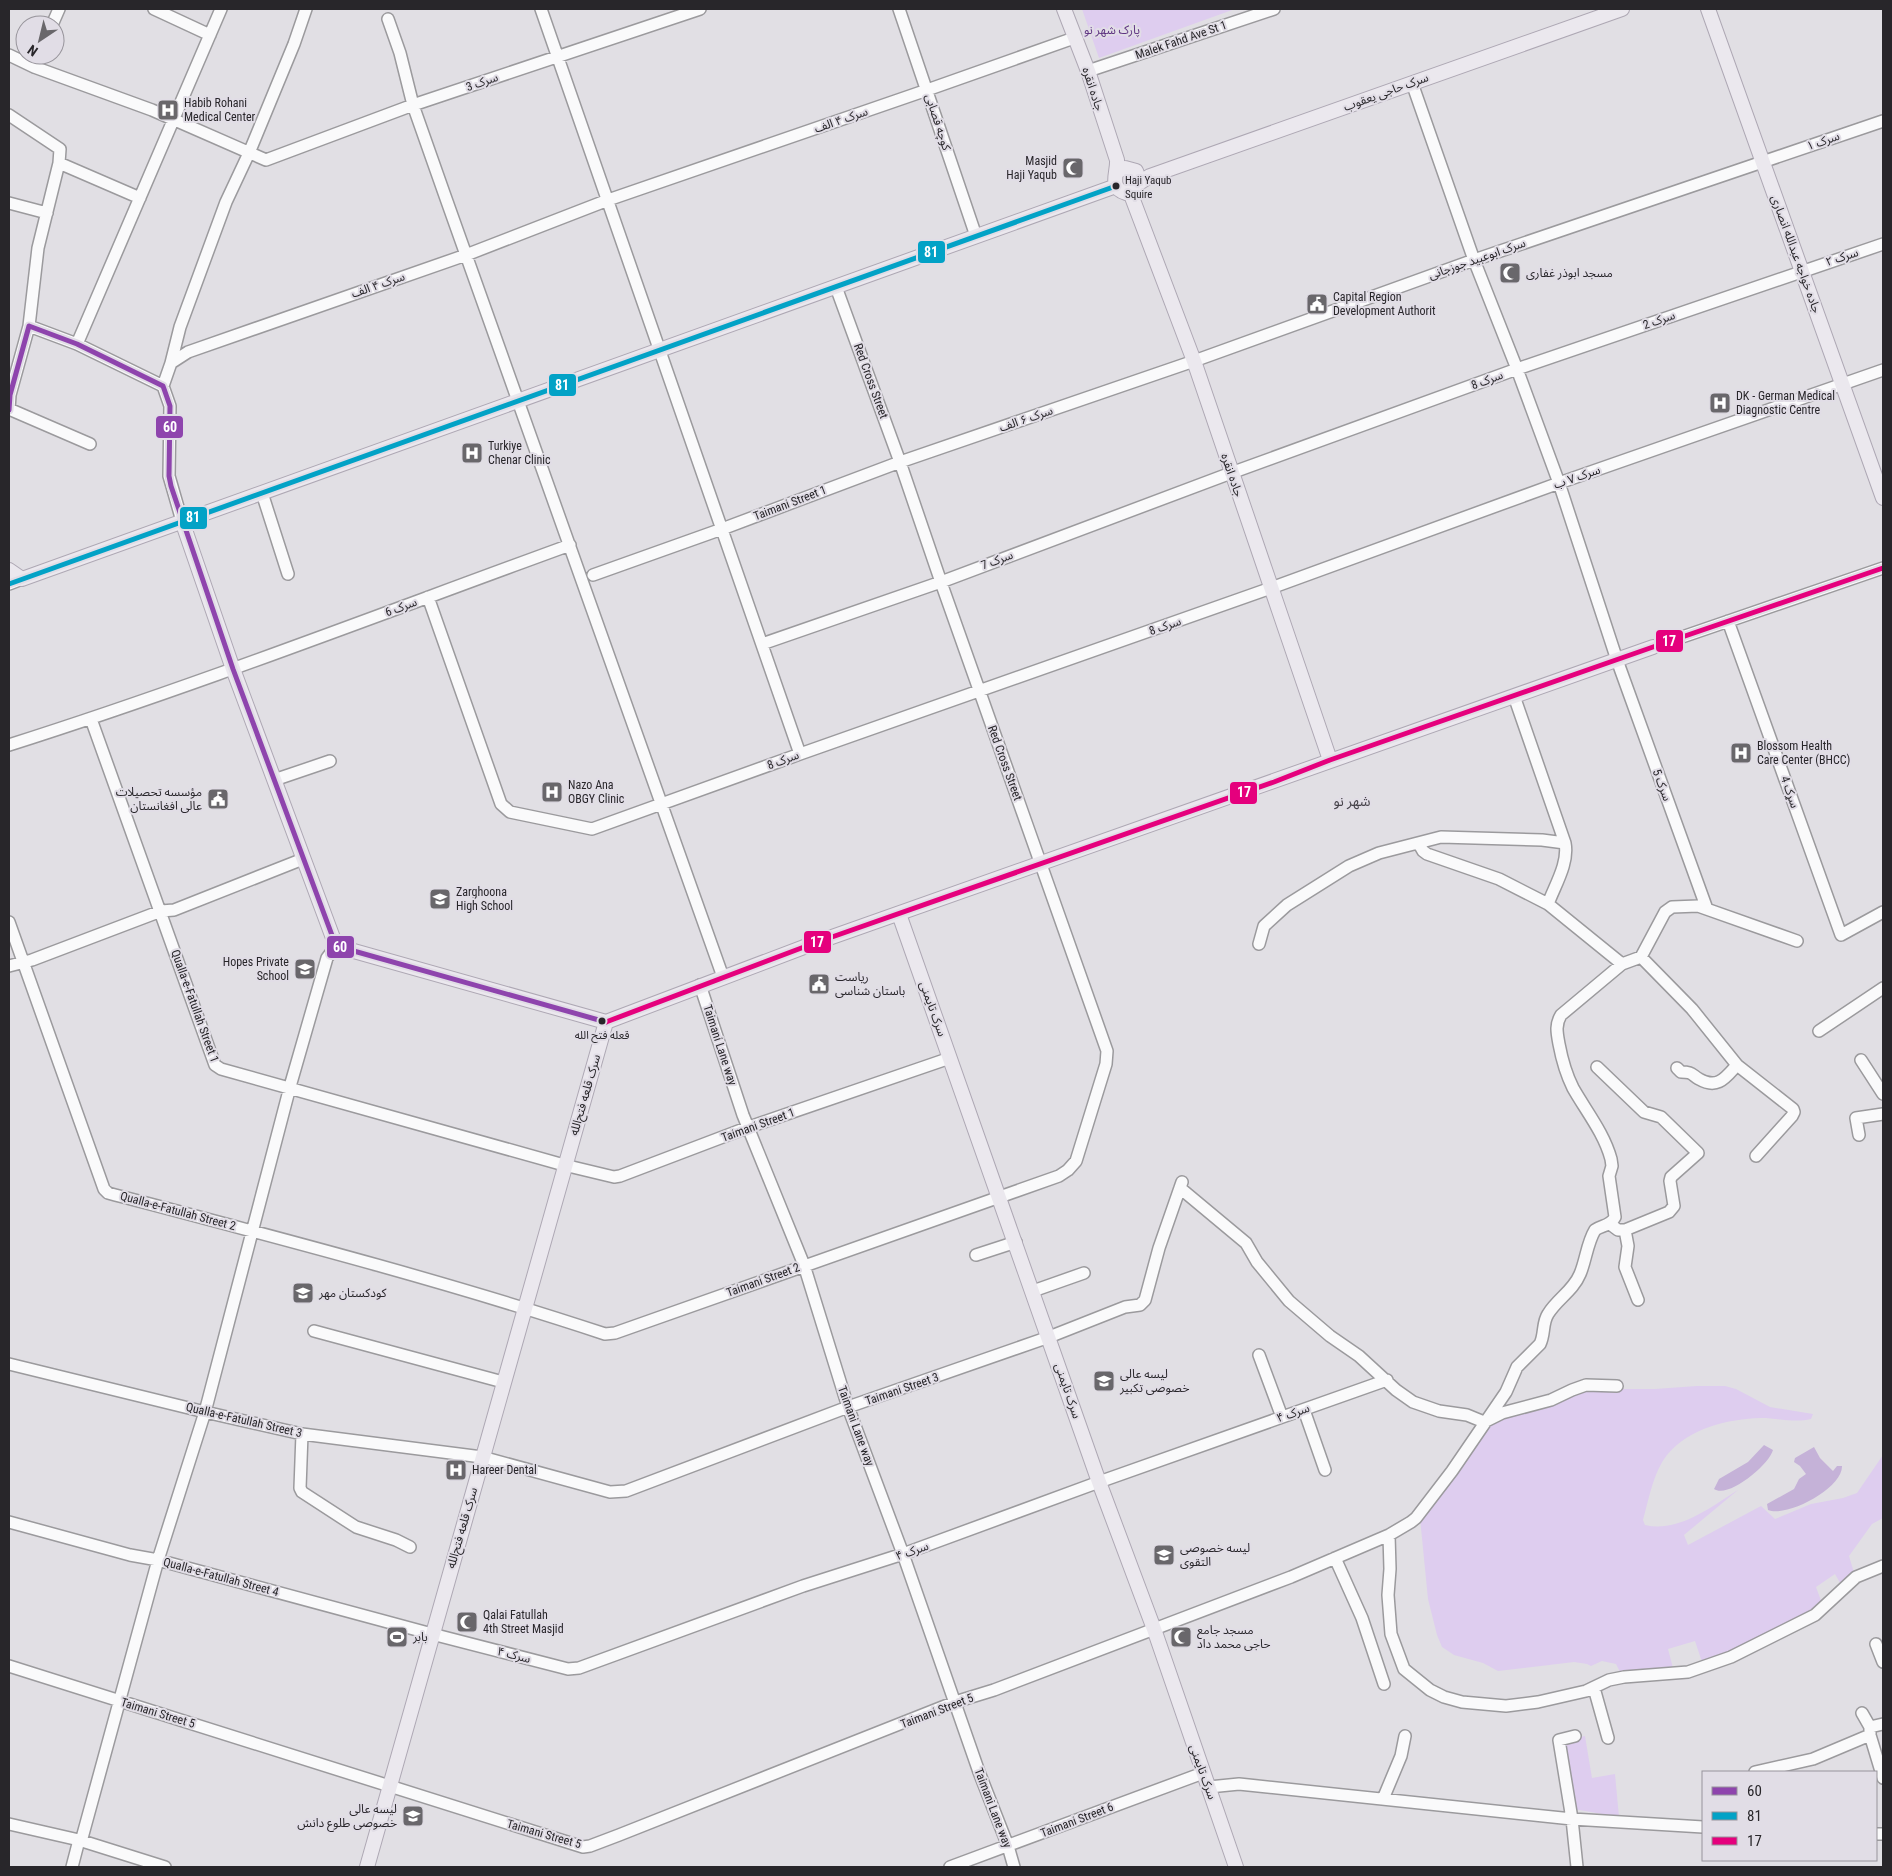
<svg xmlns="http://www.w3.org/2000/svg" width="1892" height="1876" font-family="'Roboto Condensed','Noto Sans Arabic',sans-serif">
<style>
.green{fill:#decdef}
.forest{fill:#c5b2d8}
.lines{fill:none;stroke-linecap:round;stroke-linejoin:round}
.minor-casing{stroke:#9b9a9d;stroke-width:14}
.major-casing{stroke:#aea8b4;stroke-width:16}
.minor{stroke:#fafafb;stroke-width:11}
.major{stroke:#ebe8ee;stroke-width:14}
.bus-1-casing{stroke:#e1dde6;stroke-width:9}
.bus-2-casing{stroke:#e1dde6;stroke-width:9}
.bus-3-casing{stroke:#e1dde6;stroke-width:9}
.bus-1{stroke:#8e44ad;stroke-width:5}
.bus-2{stroke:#02a2c6;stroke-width:5}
.bus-3{stroke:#e5007d;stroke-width:5}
.bus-dot{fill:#28262a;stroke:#e1dde6;stroke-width:2}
.labels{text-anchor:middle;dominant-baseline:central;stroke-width:4;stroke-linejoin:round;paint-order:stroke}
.bus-label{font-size:11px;fill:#28262a;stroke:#e1dde6;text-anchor:start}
.park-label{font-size:12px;fill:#5f3582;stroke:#e1dde6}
.street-label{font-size:12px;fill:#28262a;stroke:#e1dde6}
.poi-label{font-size:12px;fill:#28262a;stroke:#e1dde6;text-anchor:start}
.neighbourhood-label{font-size:14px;fill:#47444b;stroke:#e1dde6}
.line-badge{stroke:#e1dde6;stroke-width:2}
.badge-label{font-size:14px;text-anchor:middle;font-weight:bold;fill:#fff}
</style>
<rect width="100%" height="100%" fill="#e1dfe4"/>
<path class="green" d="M1082,9H1235L1099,58Z
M1697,1386H1725L1736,1389L1770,1407L1813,1414L1811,1419C1794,1423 1778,1418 1761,1418C1728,1419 1689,1428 1667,1455C1653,1473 1649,1499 1643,1520L1645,1525C1678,1533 1711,1507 1738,1490L1684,1535L1688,1545L1761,1506L1775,1519L1811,1504L1843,1498L1857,1493L1883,1455V1498L1882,1501L1883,1503V1518L1872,1524L1849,1556L1855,1576L1843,1588L1835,1574L1816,1587L1823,1606L1775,1632L1703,1665L1695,1641L1668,1649L1673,1668L1620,1672L1616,1664L1602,1661L1591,1666L1587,1664L1574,1662L1498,1671L1483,1663L1454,1655L1442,1647L1437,1635L1428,1599L1420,1518L1488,1427L1511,1415L1564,1401L1579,1391L1590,1389L1609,1391L1622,1389H1655Z
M1585,1736L1592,1778L1615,1774L1619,1817L1574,1809L1562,1742Z"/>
<path class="forest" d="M1764,1445L1773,1450C1769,1465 1728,1499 1714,1489L1719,1479L1748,1462Z
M1814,1447L1820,1458L1833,1471L1837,1466H1842C1843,1488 1787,1518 1768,1510L1767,1504L1794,1489L1799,1479L1806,1474L1800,1466L1794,1462L1795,1458Z"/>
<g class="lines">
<g class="minor-casing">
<path id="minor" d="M154,9L210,35
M541,9L800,754
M899,9L976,236
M388,19L400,53L413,105L444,193L723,977
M52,25L59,9
M9,55L34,67L152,110L266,160L413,105L700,9
M34,67L39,55
M1088,71L1274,9
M1412,83L1474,260L1517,369L1559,483L1617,660L1707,909
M9,115L60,149L59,163L38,248L29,326
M59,163L140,198
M9,203L47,213
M77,344L221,9
M171,363L180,327L226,202L249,153L294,44L306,9
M163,386L171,363L188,352L466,255L608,200L927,90L1074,38
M9,409L90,444
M9,410L10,395L29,326L77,344L163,386L170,406L169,476L182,521
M262,493L288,574
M722,529L900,462L1194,361L1474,260L1883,121
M593,575L722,529
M9,584L22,579
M428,597L501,804L510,812L592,829L800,754L1271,588L1559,483L1883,370
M1728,621L1841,935L1883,912
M762,644L941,582L1231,473L1517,369L1883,244
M1653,647L1883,568
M91,719L215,1065L221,1069L564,1165L614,1177L620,1176L749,1127L950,1058
M9,745C198,685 383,613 570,545
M274,780L330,761
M1419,844L1423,851L1427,854L1499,879L1548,904L1622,964
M1548,904C1555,885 1569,863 1565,843
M9,922L104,1189L108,1193C275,1237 442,1280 605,1334L615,1333L1059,1176L1068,1170L1076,1161L1106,1064L1107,1051L943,588L900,462L836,287
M1259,944L1264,926L1287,905L1349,866L1379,853L1441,837L1542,840L1565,843L1514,696
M1641,957L1692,1009L1737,1065L1793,1109L1794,1112L1792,1116L1756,1156
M9,966L32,960L161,911L174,910L303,859
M700,985L743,1115L804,1265L848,1407L903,1554L979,1772L1008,1846L1014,1867
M1819,1031L1883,988
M1861,1060L1883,1094
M1597,1067L1644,1112L1661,1117L1698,1153L1671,1177L1670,1181L1674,1206L1669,1212L1625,1230H1618L1610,1224
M1677,1068L1681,1072C1692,1072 1691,1074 1699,1079C1718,1090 1726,1077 1737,1065
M1859,1135L1856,1118L1883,1114
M1180,1188L1246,1243L1257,1262L1289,1301L1330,1336L1359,1356L1396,1390L1413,1402L1439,1411L1467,1415L1484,1422L1502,1413L1551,1400L1572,1390L1586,1385L1617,1386
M1625,1230L1628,1246L1625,1267L1638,1300
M976,1255L1016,1242
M1033,1291L1084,1273
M314,1331L503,1382
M1259,1355L1282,1417
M9,1364L205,1412L302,1434L482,1457L610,1492L626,1491L848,1407L1049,1337L1125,1307L1140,1305L1145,1300L1159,1248L1182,1182
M1304,1410L1325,1470
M302,1434L300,1488L302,1492L356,1527L396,1540L410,1547
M9,1522L130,1555L158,1560L432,1634L568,1669L579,1668L803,1586L903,1554L1099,1482L1387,1380
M1389,1535L1390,1569L1388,1595L1391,1634L1404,1669L1430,1690L1444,1697L1462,1702L1506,1706L1538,1702L1586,1691L1609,1680L1624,1677L1688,1672L1731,1657L1815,1615L1856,1577L1883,1566
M1335,1558L1362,1618L1384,1684
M1876,1644L1883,1662
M9,1666L583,1847L590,1846L619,1835L955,1702L994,1690L1291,1577L1389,1535L1411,1522L1416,1518L1452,1471L1506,1392L1517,1367L1540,1344C1545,1334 1542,1323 1548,1314C1557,1299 1573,1291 1580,1274C1586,1260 1587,1243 1595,1230C1602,1225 1611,1226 1615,1217L1609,1176L1612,1166L1611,1159C1604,1133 1586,1111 1573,1088C1566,1074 1562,1060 1559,1044C1557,1033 1555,1025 1561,1015L1622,964L1641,957L1665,912L1672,907L1698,906L1797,941
M1594,1688L1608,1738
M1862,1713L1870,1727V1735L1883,1778
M1870,1727L1883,1724
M1575,1736L1559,1740L1572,1819L1577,1867
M1755,1772L1813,1759L1870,1735
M1209,1787L1239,1784L1572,1819L1703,1827
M1383,1799L1401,1756L1405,1736
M9,1824L79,1840L165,1867
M1876,1834H1883
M72,1867L79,1840L82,1838L158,1560L205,1412L291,1083L327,958L336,946
M950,1867L1203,1773"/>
</g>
<g class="major-casing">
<path id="major" d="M1064,9L1088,71L1117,160C1118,173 1108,188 1126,193L1136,189L1139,179L1136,171L1125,168L1118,171
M1708,9L1883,498
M1139,183L1150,176L1622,9
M1130,192L1194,361L1330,760
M182,521L233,669L336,946L606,1022
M9,570L22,579L1116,186
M899,914L1099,1482L1154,1629L1236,1867
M606,1022L812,944L1653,647
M367,1867L606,1022"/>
</g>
<use href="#minor" class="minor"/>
<use href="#major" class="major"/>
<g class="bus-1-casing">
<path id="bus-1" d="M9,410L10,395L29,326L77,344L163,386L170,406L169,476L171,486L233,669L336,946L606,1022"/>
</g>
<g class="bus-2-casing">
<path id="bus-2" d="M9,584L1116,186"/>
</g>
<g class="bus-3-casing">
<path id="bus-3" d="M606,1022L812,944L1274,782L1330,760L1653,647L1883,568"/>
</g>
<use href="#bus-1" class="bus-1"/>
<use href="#bus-2" class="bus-2"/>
<use href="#bus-3" class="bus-3"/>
</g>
<defs>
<g id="hospital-square" transform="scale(1.125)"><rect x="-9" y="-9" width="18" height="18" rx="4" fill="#69676b" stroke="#e1dde6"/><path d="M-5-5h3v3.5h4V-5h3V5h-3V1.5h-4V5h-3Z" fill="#fff"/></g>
<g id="mosque-square" transform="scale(1.125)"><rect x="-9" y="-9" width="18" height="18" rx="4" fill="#69676b" stroke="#e1dde6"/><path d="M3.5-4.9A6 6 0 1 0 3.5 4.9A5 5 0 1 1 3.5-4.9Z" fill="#fff"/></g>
<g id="civic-square" transform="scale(1.125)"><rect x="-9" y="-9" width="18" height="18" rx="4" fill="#69676b" stroke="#e1dde6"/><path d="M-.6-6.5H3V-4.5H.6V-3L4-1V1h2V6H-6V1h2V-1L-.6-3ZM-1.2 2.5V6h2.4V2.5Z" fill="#fff"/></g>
<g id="school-square" transform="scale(1.125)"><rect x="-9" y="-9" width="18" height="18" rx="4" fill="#69676b" stroke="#e1dde6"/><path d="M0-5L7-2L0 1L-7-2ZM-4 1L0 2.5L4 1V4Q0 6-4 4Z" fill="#fff"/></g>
<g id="stadium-square" transform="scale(1.125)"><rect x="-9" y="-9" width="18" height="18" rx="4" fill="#69676b" stroke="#e1dde6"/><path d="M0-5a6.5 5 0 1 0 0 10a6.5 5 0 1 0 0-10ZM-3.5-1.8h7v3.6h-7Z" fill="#fff"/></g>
</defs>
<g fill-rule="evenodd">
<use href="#hospital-square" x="168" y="110"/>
<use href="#mosque-square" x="1073" y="168"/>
<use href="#mosque-square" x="1510" y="273"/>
<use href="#civic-square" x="1317" y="304"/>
<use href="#hospital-square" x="1720" y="403"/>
<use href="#hospital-square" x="472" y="453"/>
<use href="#hospital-square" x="1741" y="753"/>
<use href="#hospital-square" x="552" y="792"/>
<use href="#civic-square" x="218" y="799"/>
<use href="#school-square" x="440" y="899"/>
<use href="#school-square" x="305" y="969"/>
<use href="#civic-square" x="819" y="984"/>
<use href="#school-square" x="303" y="1293"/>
<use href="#school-square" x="1104" y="1381"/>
<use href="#hospital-square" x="456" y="1470"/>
<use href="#school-square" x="1164" y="1555"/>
<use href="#mosque-square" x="467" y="1622"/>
<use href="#stadium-square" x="397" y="1637"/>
<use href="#mosque-square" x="1181" y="1637"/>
<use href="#school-square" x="413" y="1816"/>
</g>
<g class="bus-dot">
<circle cx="1116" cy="186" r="4.5"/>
<circle cx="602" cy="1021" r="4.5"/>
</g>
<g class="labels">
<g class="bus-label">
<text x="1125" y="180">Haji Yaqub<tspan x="1125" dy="14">Squire</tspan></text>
<text x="602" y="1035" text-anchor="middle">قعله فتح الله</text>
</g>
<g class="park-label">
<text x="1112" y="30">پارک شهر نو</text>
</g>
<g class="street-label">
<text transform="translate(1181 40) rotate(-19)">Malek Fahd Ave St 1</text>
<text transform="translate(482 82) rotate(-19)">سرک 3</text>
<text transform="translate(1093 89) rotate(72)">جاده انقره</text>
<text transform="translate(1386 92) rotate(-20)">سرک حاجی یعقوب</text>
<text transform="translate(841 120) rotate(-19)">سرک ۴ الف</text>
<text transform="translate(938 122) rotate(72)">کوچه قصابی</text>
<text transform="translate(1823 141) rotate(-19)">سرک ۱</text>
<text transform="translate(1796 254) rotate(70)">جاده خواجه عبدالله انصاری</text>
<text transform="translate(1842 257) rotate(-18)">سرک ۲</text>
<text transform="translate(1477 259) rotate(-19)">سرک ابوعبید جوزجانی</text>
<text transform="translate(378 285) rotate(-19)">سرک ۴ الف</text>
<text transform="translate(1659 320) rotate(-19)">سرک 2</text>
<text transform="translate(1487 380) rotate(-20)">سرک 8</text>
<text transform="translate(871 381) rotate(70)">Red Cross Street</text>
<text transform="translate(1026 419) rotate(-19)">سرک ۶ الف</text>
<text transform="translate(1232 475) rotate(71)">جاده انقره</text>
<text transform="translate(1577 477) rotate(-19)">سرک ۷ ب</text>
<text transform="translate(790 503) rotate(-21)">Taimani Street 1</text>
<text transform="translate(997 560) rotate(-20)">سرک 7</text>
<text transform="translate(401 607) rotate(-20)">سرک 6</text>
<text transform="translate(1165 626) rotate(-19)">سرک 8</text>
<text transform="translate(783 760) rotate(-20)">سرک 8</text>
<text transform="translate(1005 763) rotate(70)">Red Cross Street</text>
<text transform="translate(1662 785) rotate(70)">سرک 5</text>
<text transform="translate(1790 792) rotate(71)">سړک 4</text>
<text transform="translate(195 1006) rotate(70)">Qualla-e-Fatullah Street 1</text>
<text transform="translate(933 1009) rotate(70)">سرک تایمنی</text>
<text transform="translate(720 1045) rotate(72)">Taimani Lane way</text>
<text transform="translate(585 1095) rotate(-74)">سرک قلعه فتح‌الله</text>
<text transform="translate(758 1125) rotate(-20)">Taimani Street 1</text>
<text transform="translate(178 1211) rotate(15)">Qualla-e-Fatullah Street 2</text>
<text transform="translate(763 1280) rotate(-20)">Taimani Street 2</text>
<text transform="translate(902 1389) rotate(-19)">Taimani Street 3</text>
<text transform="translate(1068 1391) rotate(71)">سرک تایمنی</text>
<text transform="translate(1293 1413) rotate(-19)">سرک ۴</text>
<text transform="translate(244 1420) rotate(13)">Qualla-e-Fatullah Street 3</text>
<text transform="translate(856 1426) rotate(70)">Taimani Lane way</text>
<text transform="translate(462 1528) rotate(-74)">سرک قلعه فتح‌الله</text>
<text transform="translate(912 1551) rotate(-19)">سرک ۴</text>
<text transform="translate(221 1577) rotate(15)">Qualla-e-Fatullah Street 4</text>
<text transform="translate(514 1655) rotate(14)">سرک ۴</text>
<text transform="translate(937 1711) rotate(-21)">Taimani Street 5</text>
<text transform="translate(158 1713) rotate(17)">Taimani Street 5</text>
<text transform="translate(1203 1772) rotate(70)">سرک تایمنی</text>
<text transform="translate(993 1808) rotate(69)">Taimani Lane way</text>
<text transform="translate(1077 1820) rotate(-21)">Taimani Street 6</text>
<text transform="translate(544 1834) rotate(16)">Taimani Street 5</text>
</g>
<g class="poi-label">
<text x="184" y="103">Habib Rohani<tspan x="184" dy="14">Medical Center</tspan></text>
<text x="1057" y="161" text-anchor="end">Masjid<tspan x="1057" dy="14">Haji Yaqub</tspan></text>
<text x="1526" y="273">مسجد ابوذر غفاری</text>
<text x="1333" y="297">Capital Region<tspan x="1333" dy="14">Development Authorit</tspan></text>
<text x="1736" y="396">DK - German Medical<tspan x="1736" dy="14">Diagnostic Centre</tspan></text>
<text x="488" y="446">Turkiye<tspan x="488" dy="14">Chenar Clinic</tspan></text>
<text x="1757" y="746">Blossom Health<tspan x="1757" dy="14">Care Center (BHCC)</tspan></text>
<text x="568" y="785">Nazo Ana<tspan x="568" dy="14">OBGY Clinic</tspan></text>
<text x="202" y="792" text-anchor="end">مؤسسه تحصیلات<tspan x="202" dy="14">عالی افغانستان</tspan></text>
<text x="456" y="892">Zarghoona<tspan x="456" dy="14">High School</tspan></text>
<text x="289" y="962" text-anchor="end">Hopes Private<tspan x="289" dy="14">School</tspan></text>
<text x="835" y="977">ریاست<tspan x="835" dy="14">باستان شناسی</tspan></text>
<text x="319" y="1293">کودکستان مهر</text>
<text x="1120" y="1374">لیسه عالی<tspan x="1120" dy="14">خصوصی تکبیر</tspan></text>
<text x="472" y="1470">Hareer Dental</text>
<text x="1180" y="1548">لیسه خصوصی<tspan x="1180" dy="14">التقوی</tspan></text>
<text x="483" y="1615">Qalai Fatullah<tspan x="483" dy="14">4th Street Masjid</tspan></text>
<text x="1197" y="1630">مسجد جامع<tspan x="1197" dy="14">حاجی محمد داد</tspan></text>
<text x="413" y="1637">بابر</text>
<text x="397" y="1809" text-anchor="end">لیسه عالی<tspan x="397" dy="14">خصوصی طلوع دانش</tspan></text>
</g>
<g class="neighbourhood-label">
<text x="1352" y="801">شهر نو</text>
</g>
</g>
<g class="line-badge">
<rect x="917" y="240" width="29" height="24" rx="5" fill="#02a2c6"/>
<rect x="548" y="373" width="29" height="24" rx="5" fill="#02a2c6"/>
<rect x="155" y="415" width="29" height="24" rx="5" fill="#8e44ad"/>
<rect x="179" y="506" width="29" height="24" rx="5" fill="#02a2c6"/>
<rect x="1655" y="629" width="29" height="24" rx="5" fill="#e5007d"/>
<rect x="1229" y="781" width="29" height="24" rx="5" fill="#e5007d"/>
<rect x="803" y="930" width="29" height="24" rx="5" fill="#e5007d"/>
<rect x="326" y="935" width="29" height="24" rx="5" fill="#8e44ad"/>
</g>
<g class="badge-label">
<text x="931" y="257">81</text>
<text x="562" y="390">81</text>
<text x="170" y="432">60</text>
<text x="193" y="522">81</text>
<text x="1669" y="646">17</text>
<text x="1244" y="797">17</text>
<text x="817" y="947">17</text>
<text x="340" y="952">60</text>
</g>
<rect width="1892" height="1876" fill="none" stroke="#28262a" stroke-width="20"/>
<rect x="1702" y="1771" width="175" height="90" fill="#e1dde6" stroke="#97949b"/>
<rect x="1712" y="1787" width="25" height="8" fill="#8e44ad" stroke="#97949b"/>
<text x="1747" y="1796" font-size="15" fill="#28262a">60</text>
<rect x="1712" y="1812" width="25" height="8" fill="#02a2c6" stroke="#97949b"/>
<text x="1747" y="1821" font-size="15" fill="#28262a">81</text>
<rect x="1712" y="1837" width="25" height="8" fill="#e5007d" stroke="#97949b"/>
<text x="1747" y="1846" font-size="15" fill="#28262a">17</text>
<g transform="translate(40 40) rotate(215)"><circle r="24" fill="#e1dde6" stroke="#97949b"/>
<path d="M0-4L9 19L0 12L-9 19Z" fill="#69676b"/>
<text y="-8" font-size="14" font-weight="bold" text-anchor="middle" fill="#28262a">N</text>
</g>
</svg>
